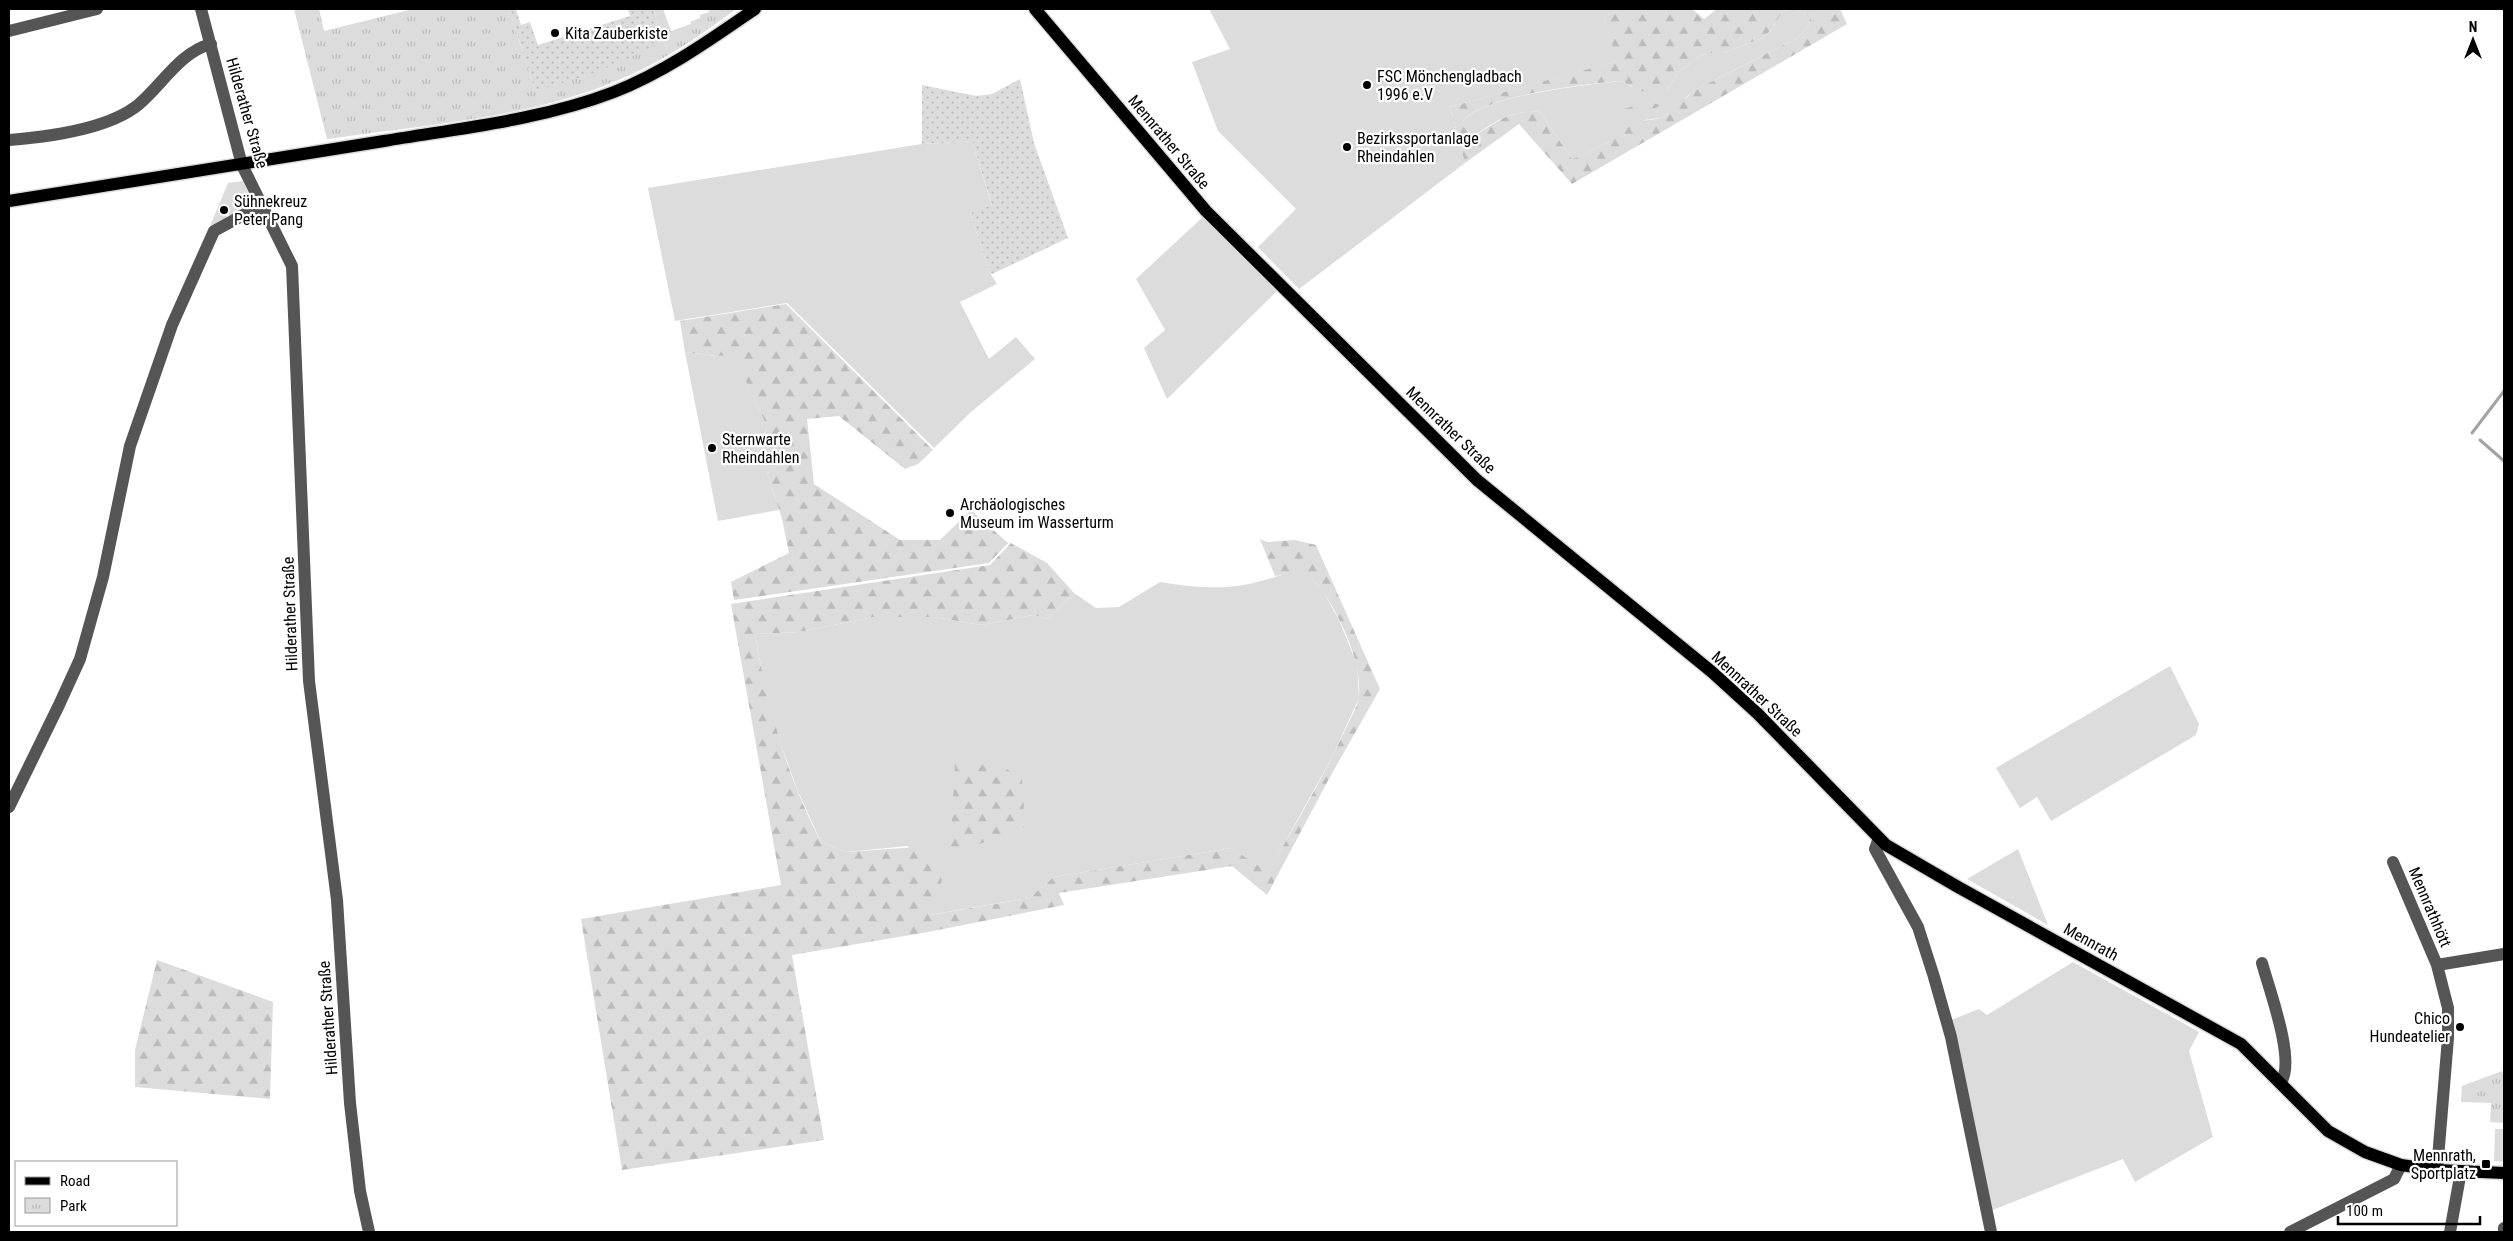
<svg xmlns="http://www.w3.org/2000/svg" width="2513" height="1241" font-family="'Roboto Condensed',sans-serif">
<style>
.grass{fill:#dcdcdc}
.forest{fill:url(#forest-firs)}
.park{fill:url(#park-tufts)}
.garden{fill:url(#garden-dots)}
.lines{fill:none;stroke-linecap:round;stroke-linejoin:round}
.stream{stroke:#a3a3a3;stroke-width:3}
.major-casing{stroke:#dbdbdb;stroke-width:15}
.minor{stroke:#555;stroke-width:12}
.major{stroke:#000;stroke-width:12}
.poi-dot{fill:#000;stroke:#fff;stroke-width:2}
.labels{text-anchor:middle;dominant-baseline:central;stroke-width:4.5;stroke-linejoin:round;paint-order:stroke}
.poi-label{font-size:16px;fill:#000;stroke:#fff;text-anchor:start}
.street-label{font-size:16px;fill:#000;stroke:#fff}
</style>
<defs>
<pattern id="forest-firs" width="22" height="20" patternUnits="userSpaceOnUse" patternTransform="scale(1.25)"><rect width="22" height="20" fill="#dcdcdc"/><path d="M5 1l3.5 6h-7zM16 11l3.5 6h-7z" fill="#bbb"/></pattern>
<pattern id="park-tufts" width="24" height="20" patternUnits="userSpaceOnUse" patternTransform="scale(1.25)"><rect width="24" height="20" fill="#dcdcdc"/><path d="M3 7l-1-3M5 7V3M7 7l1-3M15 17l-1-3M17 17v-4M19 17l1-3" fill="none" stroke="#bbb"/></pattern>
<pattern id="garden-dots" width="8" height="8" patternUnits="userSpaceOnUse" patternTransform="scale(1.25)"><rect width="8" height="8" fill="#dcdcdc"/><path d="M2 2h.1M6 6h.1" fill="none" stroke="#bbb" stroke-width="1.8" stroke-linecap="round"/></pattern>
</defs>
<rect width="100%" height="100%" fill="#fff"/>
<path class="grass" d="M1209,9H1602L1618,61L1450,107L1465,163L1299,289L1258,247L1296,209L1218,131L1192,62L1230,49Z
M1794,9L1810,16L1809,25L1797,38L1695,90L1686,97L1682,106L1661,118L1645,120L1612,139L1608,143C1596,147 1585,155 1572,159L1540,112C1510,110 1496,121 1472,137L1462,123C1476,96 1591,84 1622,81L1631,87L1666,91L1679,72L1698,57L1707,53H1724L1762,38L1771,30L1783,11Z
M972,141L992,206L970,213L990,273L997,284L960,302L989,359L1016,337L1035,359L971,412L934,448L787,303L675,321L648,188L922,144Z
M243,181L252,201L250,205L229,216L227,207L219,212L221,215L225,213L227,217L210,226L228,183Z
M1205,215L1279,289L1167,399L1144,348L1165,330L1136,279Z
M685,352L716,356L733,354L766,424L764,463L779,510L718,521Z
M1293,573L1308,576L1322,589L1340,622L1357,665L1359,698L1332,757L1268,873L1231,848L1054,877L1029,898L929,915L908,846L846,852L821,842L797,789L769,711L755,634L799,632L873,617H934L981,625L1033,615L1048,619L1074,593L1096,608L1119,607L1160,582C1189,587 1219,590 1249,584C1264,581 1278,575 1293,573Z
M2170,666L2199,724L2196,735L2051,821L2037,797L2020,808L1996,768Z
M2018,849L2048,925L1967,879Z
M2073,962L2199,1032L2189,1051L2213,1137L2135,1182L2123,1159L1990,1211L1951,1020L1979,1009L1987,1015Z
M2495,1129H2504V1162L2494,1161Z"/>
<path class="forest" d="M1602,9H1692L1704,19L1717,9H1791L1783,11L1771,30L1762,38L1724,53H1707L1698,57L1679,72L1666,91C1649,96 1636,90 1622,81C1592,83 1475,96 1462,123L1472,137C1499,122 1507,110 1540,112L1572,159C1584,155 1596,147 1608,143C1616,132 1631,125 1644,121C1650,119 1657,120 1663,117C1679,108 1682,100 1695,90L1797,38L1809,25L1810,16L1794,9H1840L1847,24L1572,184L1519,124L1465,163L1450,107L1617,61Z
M1645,103L1659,104L1660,106L1639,114L1623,113V109Z
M786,304L933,450L918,464L905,469L839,416L807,419L814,484L900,540H940L971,510L1008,543L989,563L734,600L731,582L789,553L782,519L764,463L766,424L733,355L716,356L685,352L680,321Z
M1260,539L1267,542L1295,540L1316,545L1380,689L1330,777L1267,895L1232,866L1059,893L1064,905L928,932L792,955L824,1140L622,1170L581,919L781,885L731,604L990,565L1011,543L1047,563L1074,593L1048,619L1033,615L981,625L934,617H873L799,632L755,634C767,706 787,777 821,842L846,852L917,847L927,854L942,880L930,915L1029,898L1054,877L1231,848L1268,872C1295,825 1323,778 1346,728C1350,719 1358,706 1359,696C1361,665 1347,633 1332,606C1316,578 1308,571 1275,576Z
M993,761L1022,778L1025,827L950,855L955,762Z
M157,960L273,1002L270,1099L135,1087V1050Z"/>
<path class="park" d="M294,9H319L324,31L413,9H509L535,90L662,41L654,9H663L671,31L691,24L690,22L700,18V15L709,12V9H736C704,33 668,58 630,75C536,118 428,124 327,139Z
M2502,1071L2504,1076V1123L2490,1122L2491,1103L2461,1102L2462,1086Z"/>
<path class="garden" d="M509,9H516L521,25L530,22L538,45L630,16L628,9H654L662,41C621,64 581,80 535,90Z
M1020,79L1034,143L1068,238L992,274L990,273L970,213L992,205L972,141L922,144V85L976,96L992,94Z"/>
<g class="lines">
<path class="stream" d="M2472,433L2504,391
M2480,440L2504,461"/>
<g class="major-casing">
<path id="major" d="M1035,9L1206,211L1477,480L1712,672L1757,713L1886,845L1958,887L2241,1044L2328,1131L2365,1152L2401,1165L2437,1170L2504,1173
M9,201C134,182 259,162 384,141C461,128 541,120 614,92C665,72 710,40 755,9"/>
</g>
<path class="minor" d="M201,9L242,165L292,266L309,681L337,900L350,1103L360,1191L369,1232
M9,31L97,9
M9,140C47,137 108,129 138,105C162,85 180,52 211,44
M9,807L59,705L80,659L103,577L130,446L172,325L214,231L260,206
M1879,838L1875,849L1918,927L1934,977L1951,1037L1991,1232
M2393,862L2437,965L2448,1008V1038L2437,1170
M2262,963C2269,989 2296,1061 2281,1082
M2437,965L2504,954
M2290,1232L2394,1179L2401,1165
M2450,1232L2461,1171
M2504,1232V1228"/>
<use href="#major" class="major"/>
</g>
<g class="poi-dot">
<circle cx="555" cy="33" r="5"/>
<circle cx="1367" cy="85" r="5"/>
<circle cx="1347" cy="147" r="5"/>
<circle cx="224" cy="210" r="5"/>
<circle cx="712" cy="448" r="5"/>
<circle cx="950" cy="513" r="5"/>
<circle cx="2460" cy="1027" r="5"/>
<rect x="2481" y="1159" width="10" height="10" rx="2.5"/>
</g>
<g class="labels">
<g class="poi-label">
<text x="565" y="33">Kita Zauberkiste</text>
<text x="1377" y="76">FSC Mönchengladbach<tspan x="1377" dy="18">1996 e.V</tspan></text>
<text x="1357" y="138">Bezirkssportanlage<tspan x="1357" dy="18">Rheindahlen</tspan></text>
<text x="234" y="201">Sühnekreuz<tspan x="234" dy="18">Peter Pang</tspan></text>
<text x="722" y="439">Sternwarte<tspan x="722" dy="18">Rheindahlen</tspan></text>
<text x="960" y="504">Archäologisches<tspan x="960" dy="18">Museum im Wasserturm</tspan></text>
<text x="2450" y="1018" text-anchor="end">Chico<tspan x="2450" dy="18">Hundeatelier</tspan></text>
<text x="2476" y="1155" text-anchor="end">Mennrath,<tspan x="2476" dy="18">Sportplatz</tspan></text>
</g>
<g class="street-label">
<text transform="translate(247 113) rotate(74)">Hilderather Straße</text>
<text transform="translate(1169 142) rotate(50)">Mennrather Straße</text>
<text transform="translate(1451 430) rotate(44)">Mennrather Straße</text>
<text transform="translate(290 614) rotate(-92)">Hilderather Straße</text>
<text transform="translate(1757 694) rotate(43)">Mennrather Straße</text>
<text transform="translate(2430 907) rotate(67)">Mennrathhött</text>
<text transform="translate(2091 942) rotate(29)">Mennrath</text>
<text transform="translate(328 1018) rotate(-94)">Hilderather Straße</text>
</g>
</g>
<rect width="2513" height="1241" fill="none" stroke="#000000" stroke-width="20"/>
<rect x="15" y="1161" width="162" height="65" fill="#ffffff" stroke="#999999"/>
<rect x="25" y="1177" width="25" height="8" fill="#000000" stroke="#999999"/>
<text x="60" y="1186" font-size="15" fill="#000000">Road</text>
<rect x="25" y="1198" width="25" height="15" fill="url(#park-tufts)" stroke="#999999"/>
<text x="60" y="1211" font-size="15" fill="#000000">Park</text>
<g transform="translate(2473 40)" stroke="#ffffff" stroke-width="4" paint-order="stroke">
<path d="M0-4L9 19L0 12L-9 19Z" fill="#000000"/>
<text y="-8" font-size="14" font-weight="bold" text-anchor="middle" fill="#000000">N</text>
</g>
<path d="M2338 1216v8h142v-8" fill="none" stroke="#000000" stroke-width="2.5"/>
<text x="2346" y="1216" font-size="15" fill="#000000" stroke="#ffffff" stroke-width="4" paint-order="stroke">100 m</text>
</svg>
